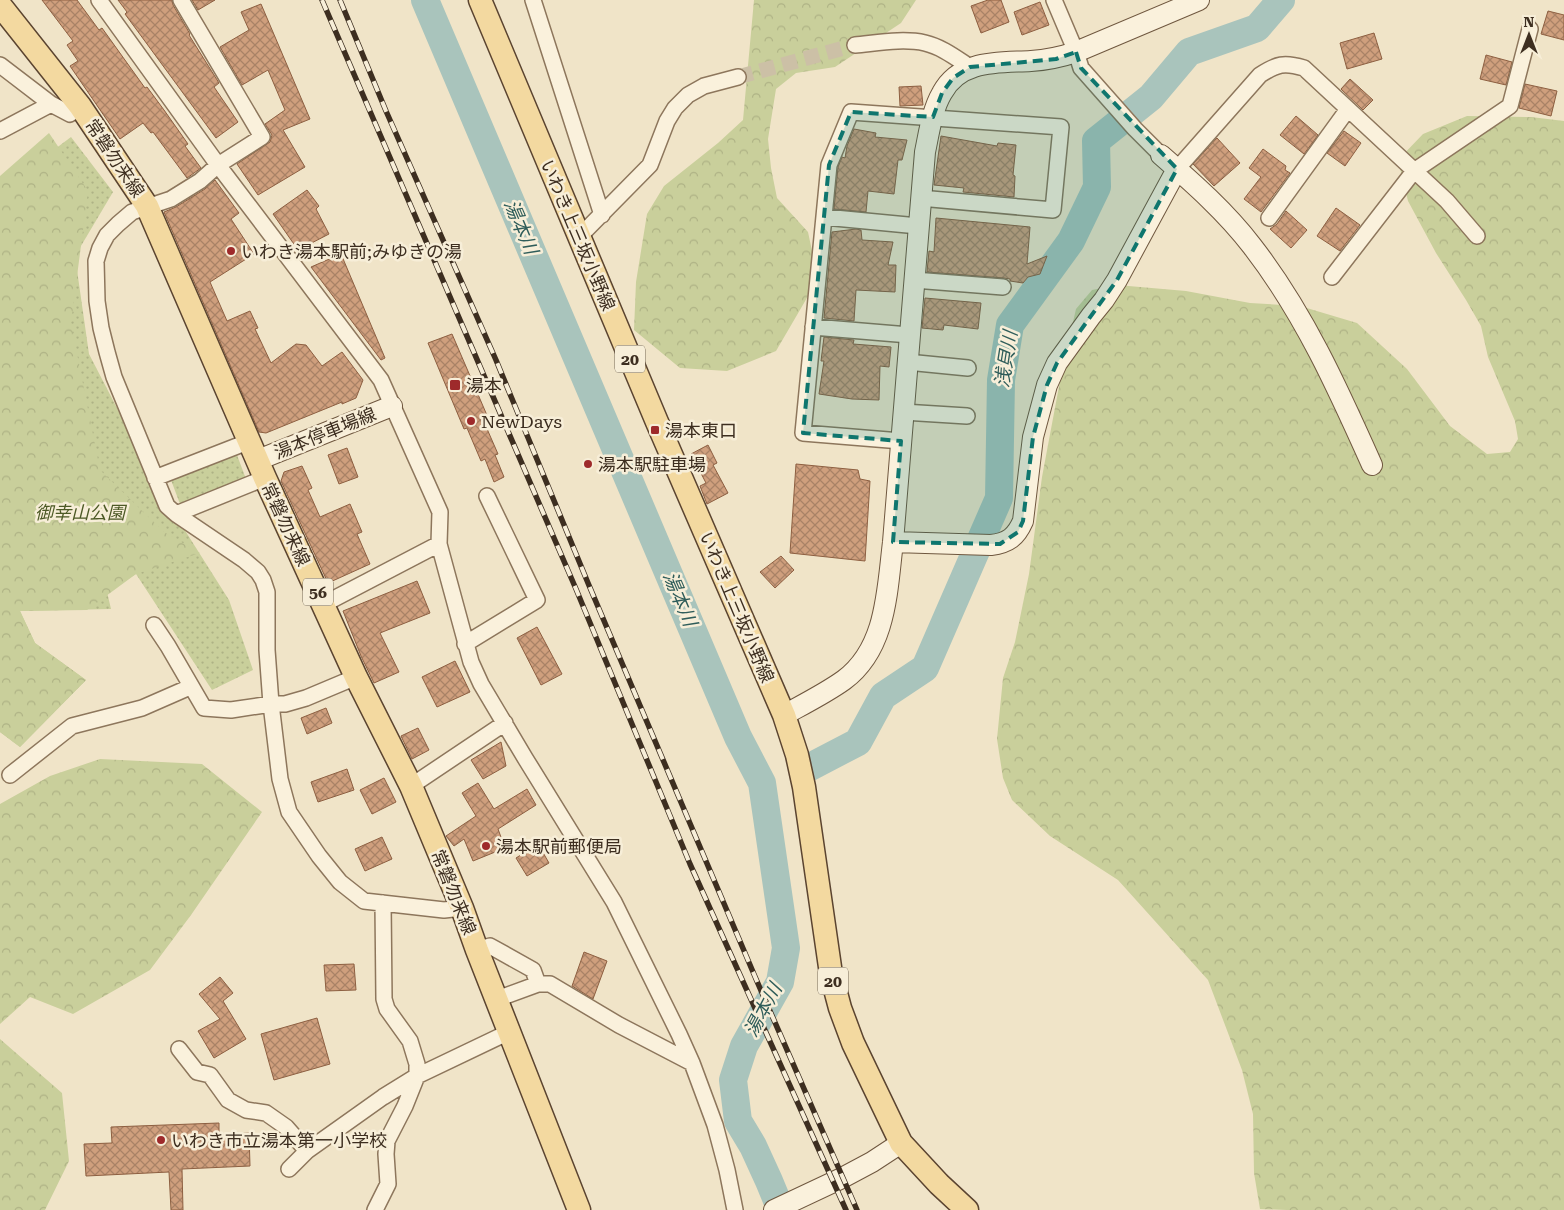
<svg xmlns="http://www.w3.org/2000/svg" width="1564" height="1210" font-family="'Roboto Serif','Noto Sans JP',serif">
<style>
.grass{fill:url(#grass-dots)}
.forest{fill:url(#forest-crowns)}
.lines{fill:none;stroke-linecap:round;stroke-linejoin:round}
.river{stroke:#a9c4bc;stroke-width:28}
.building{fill:url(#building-cross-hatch);stroke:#8d5f41}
.street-tunnel{stroke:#ccc0a6;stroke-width:15;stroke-dasharray:15 8;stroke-linecap:butt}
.street-casing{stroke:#8d765c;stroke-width:18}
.secondary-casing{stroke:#6f573f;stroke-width:22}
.primary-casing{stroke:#5b4430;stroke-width:25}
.street{stroke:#faf1dc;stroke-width:15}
.secondary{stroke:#faf1dc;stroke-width:20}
.primary{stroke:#f3d9a0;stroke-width:22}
.rail-casing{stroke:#3d2e20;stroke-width:5.5}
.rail{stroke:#f7eed8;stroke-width:4;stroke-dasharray:11;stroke-linecap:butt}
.marked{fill:#0f766e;fill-opacity:0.2;stroke:#0f766e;stroke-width:4;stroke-dasharray:10 6;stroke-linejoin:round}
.poi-dot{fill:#9e2a2b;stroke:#f7eed8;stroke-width:2}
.labels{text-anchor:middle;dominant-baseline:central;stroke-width:5;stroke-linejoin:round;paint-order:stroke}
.shield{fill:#f7eed8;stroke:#756857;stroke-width:1}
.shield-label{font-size:16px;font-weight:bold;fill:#3d2e20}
.street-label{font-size:18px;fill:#3d2e20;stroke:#f7eed8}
.poi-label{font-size:18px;fill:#3d2e20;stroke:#f7eed8;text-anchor:start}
.park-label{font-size:18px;font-style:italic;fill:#4d5a26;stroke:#f7eed8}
.water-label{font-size:19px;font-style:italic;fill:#2f5d5a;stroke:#f7eed8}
</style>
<defs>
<pattern id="grass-dots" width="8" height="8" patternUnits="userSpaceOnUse" patternTransform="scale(1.25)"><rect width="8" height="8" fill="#c9cf9b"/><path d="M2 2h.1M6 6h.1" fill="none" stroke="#aeb285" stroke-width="1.8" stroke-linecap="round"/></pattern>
<pattern id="forest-crowns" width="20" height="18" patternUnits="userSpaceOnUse" patternTransform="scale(1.25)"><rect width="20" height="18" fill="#c9cf9b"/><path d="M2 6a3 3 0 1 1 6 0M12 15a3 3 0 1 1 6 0" fill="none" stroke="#aeb285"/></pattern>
<pattern id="building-cross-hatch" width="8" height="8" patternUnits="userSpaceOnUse" patternTransform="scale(1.25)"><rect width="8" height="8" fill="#cf9f7d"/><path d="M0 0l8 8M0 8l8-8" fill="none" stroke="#a98266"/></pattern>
</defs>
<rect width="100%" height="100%" fill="#f0e4c8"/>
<path class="grass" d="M71,137L113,192L75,256L89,354L160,491L229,600L253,670L212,690L136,574L107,592L111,609L20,611L35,643L86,680L20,747L0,732L15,179Z
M237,455L246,479L180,504L171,480Z"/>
<path class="forest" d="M754,0H916L901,23L835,67L796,73L776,89L768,139L771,168L777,198L808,232L818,279L776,351L727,371L680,368L634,330L636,282L647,214L664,186L718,143L743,120Z
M1467,116L1531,117L1564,121V1210H1287L1260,1209L1254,1173L1253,1114L1242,1070L1208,980L1118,880L1050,836L1012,800L1003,778L997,739L1003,678L1015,642L1029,574L1042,477L1063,365L1076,309L1092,290L1117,285L1186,291L1250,303L1300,306L1357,323L1407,369L1450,426L1487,454L1510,452L1518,439L1515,421L1488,357L1481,326L1466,300L1436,253L1408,201L1398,160L1423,134Z
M49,133L88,191L71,323L100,470L164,532L200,553L136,574L87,610L20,611L35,643L86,680L20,747L0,732V176Z
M100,759L202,764L262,812L191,915L150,970L73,1014L30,997L0,1024V804L50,776Z
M0,1039L62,1093L69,1161L45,1210H0Z"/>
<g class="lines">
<path class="river" d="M425,0L738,737L762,783L786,948L780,982L744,1046L733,1080L738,1121L753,1146L769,1181L781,1210
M810,767L858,742L883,696L925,668L999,498L1001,380L1010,325L1071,241L1097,187L1096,141L1151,97L1189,52L1257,28L1281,0"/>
</g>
<path class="building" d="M42,0H77L99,30L102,28L145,88L147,87L164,110L188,144L185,146L201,168L187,178L153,132L151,133L143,123L120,139L70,66L78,61L67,45L73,41Z
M118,0H172L173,5L190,34L189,35L219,83L214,87L238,122L216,138L125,14L127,12Z
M192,0H215L198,10Z
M988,0H1001L1009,22L981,33L971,6Z
M1040,2L1049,25L1022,35L1014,12Z
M261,4L310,119L283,130L305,167L258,195L237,164L270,142L272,135L265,124L285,110L268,70L242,85L220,47L249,30L241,12Z
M1548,11L1564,15V40L1541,34Z
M1374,33L1382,59L1347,69L1340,43Z
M1486,55L1512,62L1506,85L1480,79Z
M1350,79L1373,100L1363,110L1341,89Z
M1525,84L1557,91L1551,116L1519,108Z
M921,86L923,105L900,106L899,87Z
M1296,116L1318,135L1304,154L1280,135Z
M854,129L876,133L875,137L907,140L902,160H898L894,194L868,191L866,212L834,209L838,167L842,157L845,158L847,146Z
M1344,131L1361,143L1345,166L1327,153Z
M941,136L997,146L998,143L1016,145L1013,175L1015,176L1014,197L963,192L964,188L934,185Z
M1217,138L1240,163L1214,186L1193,164Z
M1263,149L1286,166L1285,170L1290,173L1261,212L1244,199L1261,177L1249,168Z
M215,180L239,213L231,219L254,254L210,282L227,321L250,311L258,328L255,329L271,363L296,344L306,345L322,366L342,352L363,380L356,398L342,404V402L266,433L259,432L164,212L176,207L205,189Z
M307,190L319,206L316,209L329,234L298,250L273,214Z
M1336,208L1360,225L1340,251L1317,236Z
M1286,211L1307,230L1291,248L1270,229L1277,224Z
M936,218L1030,227L1027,264L1047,256L1040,274L1028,277L1023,283L1010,281V279L1004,278L927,272L929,251L934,252Z
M856,229L861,230L862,240L893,242L888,265H896L895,292L856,290L854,321L824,318L832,232Z
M341,254L385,358L381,360L311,267Z
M925,298L981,303L978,329L944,325L943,330L922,328Z
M452,334L489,420L484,422L498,454L495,455L504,477L494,482L485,459L481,461L467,428L464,429L428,343Z
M824,337L854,340L853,344L891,347L889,367L880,366L879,400L852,399L819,394L824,361H821Z
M708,445L717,463L713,465L728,493L707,504L700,486L706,483L691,454Z
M347,448L358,477L339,484L328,455Z
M796,464L858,470L860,479L870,481L865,561L790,553Z
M302,466L312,488L308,490L320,517L350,504L362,532L357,534L370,564L328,583L281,481L284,472Z
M781,556L794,570L775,588L760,572Z
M417,581L430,613L380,633L399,672L374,683L361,656L343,611Z
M537,627L562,674L541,685L517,638Z
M455,661L470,692L437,707L422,677Z
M326,708L332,723L307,734L301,718Z
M418,728L429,750L412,759L401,736Z
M501,742L506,766L483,779L471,760Z
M347,769L354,790L318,802L311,782Z
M384,778L396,802L372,814L360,790Z
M478,783L494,809L527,789L536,805L498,829L505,848L473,861L464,839L454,846L446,836L476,816L462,793Z
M382,837L392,859L365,871L355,849Z
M538,844L549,863L527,876L516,858Z
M584,952L607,961L593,999L572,986Z
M354,964L356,990L326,991L324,965Z
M220,977L233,993L223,1001L246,1039L214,1058L198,1031L220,1019L199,994Z
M317,1018L330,1064L274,1080L261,1034Z
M219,1123V1135L249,1133L250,1166L182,1169L183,1210H171L169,1172L86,1176L84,1144L112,1143L111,1127Z"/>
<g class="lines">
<path class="street-tunnel" d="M738,77L855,45"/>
<g class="street-casing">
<path id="street" d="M99,0L218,165L381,380L440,512L439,544L471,662L481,684L525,758L614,902L679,1034L692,1063L715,1125L727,1170L735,1210
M181,0L262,137L218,165L200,181L171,199L132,212L118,224L107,235L100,248L96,261L97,301L101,328L107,352L114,377L167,506L176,514L244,560L258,572L263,580L267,592V650L271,704L280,779L289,812L319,856L340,882L364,901L444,910L462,908
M533,0L602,215
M1054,0L1076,52L1081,68L1135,129L1161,155
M855,45C877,43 903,38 925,43C942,47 956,58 970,67
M0,65L51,104L70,114L80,106
M0,131L51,104
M1177,169L1260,75C1277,64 1284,62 1304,68L1447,201L1477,236
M824,217L918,226
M1269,218L1348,109
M579,237L650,165L667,121L675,108L688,95L704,86L738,77
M1332,277L1414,171L1510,106L1530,29
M914,280L1003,287
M813,327L909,335
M907,362L968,368
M903,412L967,416
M901,441L803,433L829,165L851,112L1061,127L1053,210L920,198
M155,478L250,441
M176,514L265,478
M324,604L439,544
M154,625L168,646L204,708L231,710L271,704H285L306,698L356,677
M465,644L537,600L487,496
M10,775L72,726L142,708L190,687
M411,786L505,723
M477,950L490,946L533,970L538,984
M497,999L538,984H550L619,1025L692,1063
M179,1049L197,1072L210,1075L228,1100L246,1110L266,1113L286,1127L307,1151
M289,1169L307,1151L383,1097L417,1076L509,1032
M375,1210L388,1184L386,1154L387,1141L405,1106L417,1076V1064L410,1041L387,1009L384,999L383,903"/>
</g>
<g class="secondary-casing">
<path id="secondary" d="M1161,155C1193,183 1226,212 1252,246C1304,313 1338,389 1372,465
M258,460L392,406
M893,542L991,545C1008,543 1016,537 1023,521L1033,437L1047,385L1057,363L1091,316L1104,300L1117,280L1177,169
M784,715C804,704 826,693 844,680C887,648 887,590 893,542L925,152C929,133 932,110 942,93C960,59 999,63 1031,61C1047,60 1061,57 1076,52L1199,0
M774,1210L842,1178L872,1162L901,1143"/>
</g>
<g class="primary-casing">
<path id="primary" d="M480,0L657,422L784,715L797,755L804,787L831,974L840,1008L853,1043L901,1143L939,1184L967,1210
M0,5L80,106L147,206L265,478L356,677L411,786L462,908L477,950L579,1210"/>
</g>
<use href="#street" class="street"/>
<use href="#secondary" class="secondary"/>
<use href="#primary" class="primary"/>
<g class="rail-casing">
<path id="rail" d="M322,0L576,589L690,864L846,1210
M340,0L386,111L496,360L588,583L756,979L857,1210"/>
</g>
<use href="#rail" class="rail"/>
</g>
<path class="marked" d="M1076,52L1081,68L1177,169L1117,280L1057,363L1047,385L1033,437L1023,521L1018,532L1000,544L893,542L901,441L803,433L829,165L851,112L933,117L942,93L953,78L970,67L1056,59Z"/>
<g class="poi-dot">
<circle cx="231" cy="251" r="5"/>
<rect x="449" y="379" width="12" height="12" rx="2.5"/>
<circle cx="471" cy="421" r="5"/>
<rect x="650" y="425" width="10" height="10" rx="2.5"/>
<circle cx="588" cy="464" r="5"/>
<circle cx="486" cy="846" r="5"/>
<circle cx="161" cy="1140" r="5"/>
</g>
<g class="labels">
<g class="shield">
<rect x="615" y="345.5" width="30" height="27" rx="4"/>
<rect x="303" y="578.5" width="30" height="27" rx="4"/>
<rect x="818" y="967.5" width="30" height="27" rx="4"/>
</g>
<g class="shield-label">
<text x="630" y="359">20</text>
<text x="318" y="592">56</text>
<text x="833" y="981">20</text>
</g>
<g class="street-label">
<text transform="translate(115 158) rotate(56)">常磐勿来線</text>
<text transform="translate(578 235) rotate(67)">いわき上三坂小野線</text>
<text transform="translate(325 433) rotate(-22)">湯本停車場線</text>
<text transform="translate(286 524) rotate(65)">常磐勿来線</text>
<text transform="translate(737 607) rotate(67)">いわき上三坂小野線</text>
<text transform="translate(454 892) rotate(68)">常磐勿来線</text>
</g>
<g class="poi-label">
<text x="241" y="251">いわき湯本駅前;みゆきの湯</text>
<text x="466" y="385">湯本</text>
<text x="481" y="421">NewDays</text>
<text x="665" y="430">湯本東口</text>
<text x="598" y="464">湯本駅駐車場</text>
<text x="496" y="846">湯本駅前郵便局</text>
<text x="171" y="1140">いわき市立湯本第一小学校</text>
</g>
<g class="park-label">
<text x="80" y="512">御幸山公園</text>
</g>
<g class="water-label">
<text transform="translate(521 227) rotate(67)">湯本川</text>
<text transform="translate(1006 359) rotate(-81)">浅貝川</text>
<text transform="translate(680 599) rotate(67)">湯本川</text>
<text transform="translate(763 1010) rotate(-62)">湯本川</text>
</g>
</g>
<g transform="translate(1529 35)" stroke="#f7eed8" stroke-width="4" paint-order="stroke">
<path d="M0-4L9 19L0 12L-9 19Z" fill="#3d2e20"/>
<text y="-8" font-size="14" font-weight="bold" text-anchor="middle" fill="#3d2e20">N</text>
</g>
</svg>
